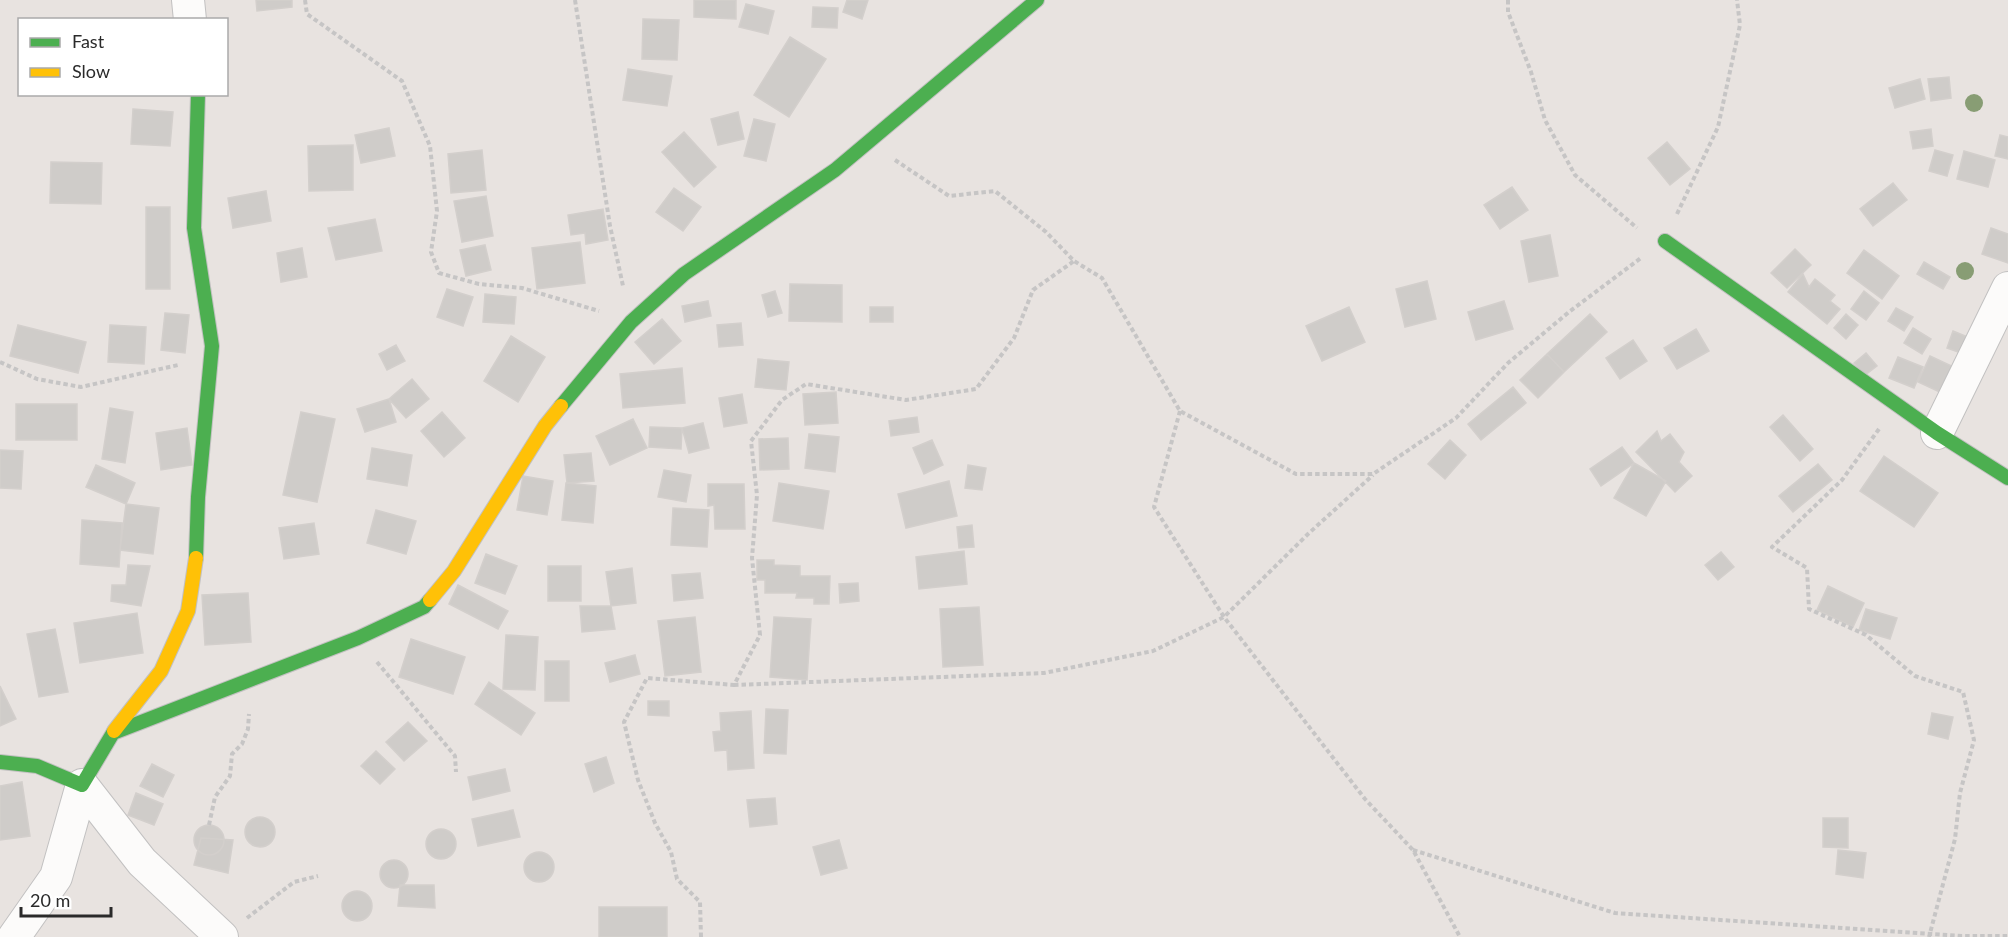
<svg xmlns="http://www.w3.org/2000/svg" width="2008" height="937" font-family="Lato,sans-serif">
<style>
.building{fill:#cfccc9;stroke:#d3cfcc;stroke-width:1.5}
.lines{fill:none;stroke-linecap:round;stroke-linejoin:round}
.street-casing{stroke:#c2c1c1;stroke-width:34}
.fast-casing{stroke:#c2c1c1;stroke-width:16}
.slow-casing{stroke:#c2c1c1;stroke-width:16}
.path{stroke:#c6c5c5;stroke-width:4;stroke-dasharray:4.5 3;stroke-linecap:butt}
.street{stroke:#fcfbfa;stroke-width:32}
.fast{stroke:#4caf50;stroke-width:14}
.slow{stroke:#ffc107;stroke-width:14}
.tree{fill:#889d74}
</style>
<rect width="100%" height="100%" fill="#e8e3e0"/>
<path class="building" d="M256,0H292V7L257,11Z
M694,0H736V19L694,17Z
M847,0H868L862,19L843,12Z
M746,4L774,11L768,34L739,27Z
M813,7L838,8L837,28L812,27Z
M643,19L679,20L677,60L642,59Z
M790,37L826,59L789,117L754,95Z
M628,69L672,76L667,106L623,100Z
M1949,77L1951,98L1931,101L1928,79Z
M1920,79L1925,99L1895,108L1889,88Z
M133,109L173,112L170,146L131,144Z
M738,112L744,139L718,145L711,119Z
M754,119L775,124L766,161L744,156Z
M389,128L395,156L361,163L355,135Z
M1931,129L1933,146L1913,149L1910,132Z
M684,132L716,167L694,187L662,152Z
M2000,135L2008,137V159L1995,156Z
M1667,142L1690,169L1670,185L1648,158Z
M353,145V190L309,191L308,146Z
M482,150L486,190L451,193L448,154Z
M1935,150L1953,155L1947,176L1929,171Z
M1964,151L1995,160L1988,187L1957,179Z
M51,162L102,163L101,204L50,203Z
M1893,183L1907,200L1873,226L1860,209Z
M1512,187L1528,210L1500,229L1484,205Z
M674,188L701,207L683,231L656,212Z
M266,191L271,221L233,228L228,198Z
M486,196L493,236L462,242L454,201Z
M146,207H170V289H146Z
M603,209L608,240L586,244L585,233L571,235L568,215Z
M375,219L382,251L336,260L328,228Z
M1991,228L2008,234V263L1982,254Z
M1550,235L1558,276L1529,282L1521,241Z
M580,242L585,283L537,289L532,248Z
M485,245L491,270L466,276L460,250Z
M302,248L307,277L281,282L277,253Z
M1795,249L1811,265L1787,288L1771,273Z
M1864,250L1899,276L1882,299L1847,273Z
M1924,262L1950,277L1943,289L1917,274Z
M1803,274L1809,287L1815,279L1835,295L1830,301L1840,309L1827,324L1788,292Z
M1427,281L1436,319L1405,327L1396,289Z
M790,284L842,285V322L789,321Z
M447,289L473,297L463,326L437,317Z
M775,291L782,313L768,317L762,295Z
M1864,291L1879,303L1866,320L1851,309Z
M485,294L516,297L514,324L483,322Z
M708,301L711,316L685,322L682,306Z
M1504,301L1513,329L1476,340L1468,312Z
M870,307H893V322H870Z
M1349,307L1365,342L1322,361L1306,326Z
M1896,308L1913,317L1904,331L1888,321Z
M165,313L189,315L185,353L161,350Z
M1590,314L1607,332L1564,372L1547,354Z
M1846,314L1858,325L1846,339L1834,328Z
M662,319L681,341L654,364L635,342Z
M741,323L743,345L719,347L717,325Z
M18,325L86,342L78,373L10,356Z
M110,325L146,327L144,364L108,362Z
M1913,328L1931,339L1922,354L1904,343Z
M1696,329L1709,351L1677,369L1664,348Z
M1953,331L1970,338L1964,354L1947,348Z
M511,336L545,357L518,402L484,381Z
M1633,340L1647,361L1620,379L1606,358Z
M396,345L405,361L387,370L379,354Z
M1866,353L1877,366L1864,376L1854,363Z
M1547,354L1564,372L1538,398L1520,380Z
M1930,356L1956,368L1944,394L1918,382Z
M1898,357L1923,367L1914,388L1889,378Z
M758,359L789,362L786,390L755,387Z
M682,368L685,403L623,408L620,374Z
M412,379L429,399L406,418L389,399Z
M1513,387L1526,403L1481,440L1468,424Z
M836,392L838,423L805,425L803,394Z
M742,394L747,423L724,427L719,398Z
M389,399L396,422L365,432L357,409Z
M16,404H77V440H16Z
M110,408L133,412L125,463L102,459Z
M301,412L335,419L317,502L283,495Z
M442,412L465,438L444,457L421,431Z
M1783,415L1813,449L1800,461L1770,427Z
M917,417L919,432L891,436L889,421Z
M633,419L647,448L610,465L596,436Z
M703,423L709,448L689,453L682,428Z
M650,427L682,428L681,449L649,447Z
M187,428L192,465L161,470L156,433Z
M1657,431L1661,441L1670,434L1684,452L1679,462L1692,476L1675,492L1636,452Z
M809,434L839,437L835,472L805,468Z
M788,438L789,469L760,470L759,439Z
M932,440L943,465L924,474L913,448Z
M1450,440L1466,455L1445,479L1428,464Z
M1622,447L1634,463L1601,486L1590,469Z
M372,448L412,455L407,486L367,479Z
M0,450L23,451L21,489L0,488Z
M591,453L594,481L567,483L564,455Z
M1884,456L1938,493L1914,527L1860,491Z
M1634,463L1666,481L1646,516L1614,498Z
M1818,464L1832,480L1793,512L1779,496Z
M96,465L135,483L126,504L86,487Z
M968,465L986,468L982,490L965,488Z
M664,470L691,475L686,502L658,497Z
M523,476L553,481L547,515L517,510Z
M949,481L957,516L906,528L898,494Z
M566,483L596,486L593,523L562,520Z
M779,483L829,491L823,529L773,521Z
M708,484H744L745,529H715L714,505L708,506Z
M126,504L159,508L153,554L120,550Z
M673,508L709,510L707,547L671,545Z
M376,510L416,521L406,554L367,543Z
M82,520L122,523L119,567L80,564Z
M314,523L319,554L284,559L279,528Z
M972,525L974,547L959,548L957,527Z
M964,551L967,584L919,589L916,557Z
M1721,552L1734,567L1718,580L1705,565Z
M486,554L517,566L505,594L475,583Z
M757,560H774V565L800,566V576H830L829,604H814V598H796L797,593H765V580H757Z
M128,565L150,566L141,606L111,601L112,585H126Z
M548,566H581V601H548Z
M632,568L636,603L611,606L606,572Z
M700,573L703,598L674,601L672,575Z
M858,583L859,601L840,603L839,584Z
M458,585L508,611L498,629L449,604Z
M1828,586L1864,603L1853,627L1817,610Z
M248,593L251,642L205,645L202,595Z
M580,606H611L615,629L582,632Z
M979,607L983,665L943,667L940,609Z
M1866,609L1897,618L1890,639L1859,630Z
M137,613L143,653L80,663L74,623Z
M695,617L701,672L665,676L658,621Z
M774,617L811,619L807,680L770,677Z
M55,629L68,692L39,697L27,634Z
M506,635L538,637L535,690L503,689Z
M411,639L465,657L453,694L399,677Z
M635,655L640,674L610,682L605,663Z
M545,661H569V701H545Z
M489,682L535,713L521,735L475,704Z
M0,686L16,719L0,726Z
M648,701H669V716L648,715Z
M766,709L788,710L786,754L764,753Z
M751,711L754,768L728,770L727,750L715,751L713,732L721,731L720,713Z
M1932,713L1953,717L1948,739L1928,734Z
M408,722L427,741L404,761L386,742Z
M376,751L395,769L380,784L361,766Z
M606,757L614,783L594,792L585,764Z
M152,764L174,775L163,797L140,786Z
M505,769L510,791L473,800L468,777Z
M22,782L30,836L0,840V786Z
M136,793L163,804L154,825L128,815Z
M775,798L777,824L750,827L747,800Z
M513,810L520,837L478,846L472,819Z
M245 832a15 15 0 1 1 30 0a15 15 0 1 1-30 0Z
M1823,818H1848V848L1823,847Z
M194 840a15 15 0 1 1 30 0a15 15 0 1 1-30 0Z
M426 844a15 15 0 1 1 30 0a15 15 0 1 1-30 0Z
M201,838L233,840L228,873L194,865Z
M839,840L847,868L821,875L813,847Z
M1838,850L1866,853L1863,878L1836,874Z
M524 867a15 15 0 1 1 30 0a15 15 0 1 1-30 0Z
M380 874a14 14 0 1 1 28 0a14 14 0 1 1-28 0Z
M400,885H434L435,908L398,906Z
M342 906a15 15 0 1 1 30 0a15 15 0 1 1-30 0Z
M599,907H667V937H599Z"/>
<g class="lines">
<g class="street-casing">
<path id="street" d="M188,0L190,20
M1937,433L2008,288
M14,937L56,877L82,785L142,862L222,937"/>
</g>
<g class="fast-casing">
<path id="fast" d="M1665,241L1937,433L2008,478
M561,406L631,322L684,274L835,170L1037,0
M196,558L198,497L212,346L194,228L198,94
M0,762L37,766L82,785L113,733L358,638L424,607L430,600"/>
</g>
<g class="slow-casing">
<path id="slow" d="M430,600L454,571L545,426L561,406
M114,731L161,671L188,611L196,558"/>
</g>
<path class="path" d="M305,0L307,14L402,81L430,146L437,211L431,252L439,273L479,284L522,288L599,311
M575,0L610,226L623,286
M1508,0V12L1531,72L1545,120L1575,175L1637,228
M895,160L949,196L995,191L1046,232L1074,261L1102,278L1180,411L1296,474H1373L1456,418L1508,363L1569,312L1641,258
M1677,214L1718,127L1740,25L1737,0
M0,362L37,379L81,387L178,365
M1180,411L1154,507L1224,617L1365,799L1413,850L1460,937
M1879,429L1842,480L1772,547L1807,568L1809,609L1866,635L1915,676L1963,692L1974,740L1960,793L1955,839L1929,937
M377,662L455,756L456,772
M734,685L1044,673L1153,651L1224,617L1308,534L1373,475
M209,825L215,797L230,776L232,754L242,744L248,729L249,714
M1413,850L1615,913L1962,936H2008
M247,918L294,882L318,876
M701,937L700,902L677,879L671,852L655,823L638,780L624,722L647,678L734,685L760,635L752,558L757,495L751,441L782,400L806,384L906,400L976,389L1014,338L1033,290L1074,261"/>
<use href="#street" class="street"/>
<use href="#fast" class="fast"/>
<use href="#slow" class="slow"/>
</g>
<g class="tree">
<circle cx="1974" cy="103" r="9"/>
<circle cx="1965" cy="271" r="9"/>
</g>
<rect x="18" y="18" width="210" height="78" fill="#ffffff" stroke="#aaaaaa" stroke-width="1.5"/>
<rect x="30" y="38" width="30" height="9" fill="#4caf50" stroke="#aaaaaa" stroke-width="1.5"/>
<text x="72" y="48" font-size="18" fill="#2a2a2a">Fast</text>
<rect x="30" y="68" width="30" height="9" fill="#ffc107" stroke="#aaaaaa" stroke-width="1.5"/>
<text x="72" y="78" font-size="18" fill="#2a2a2a">Slow</text>
<path d="M21 907v9h90v-9" fill="none" stroke="#2a2a2a" stroke-width="3"/>
<text x="30" y="907" font-size="18" fill="#2a2a2a" stroke="#ffffff" stroke-width="4.5" paint-order="stroke">20 m</text>
</svg>
